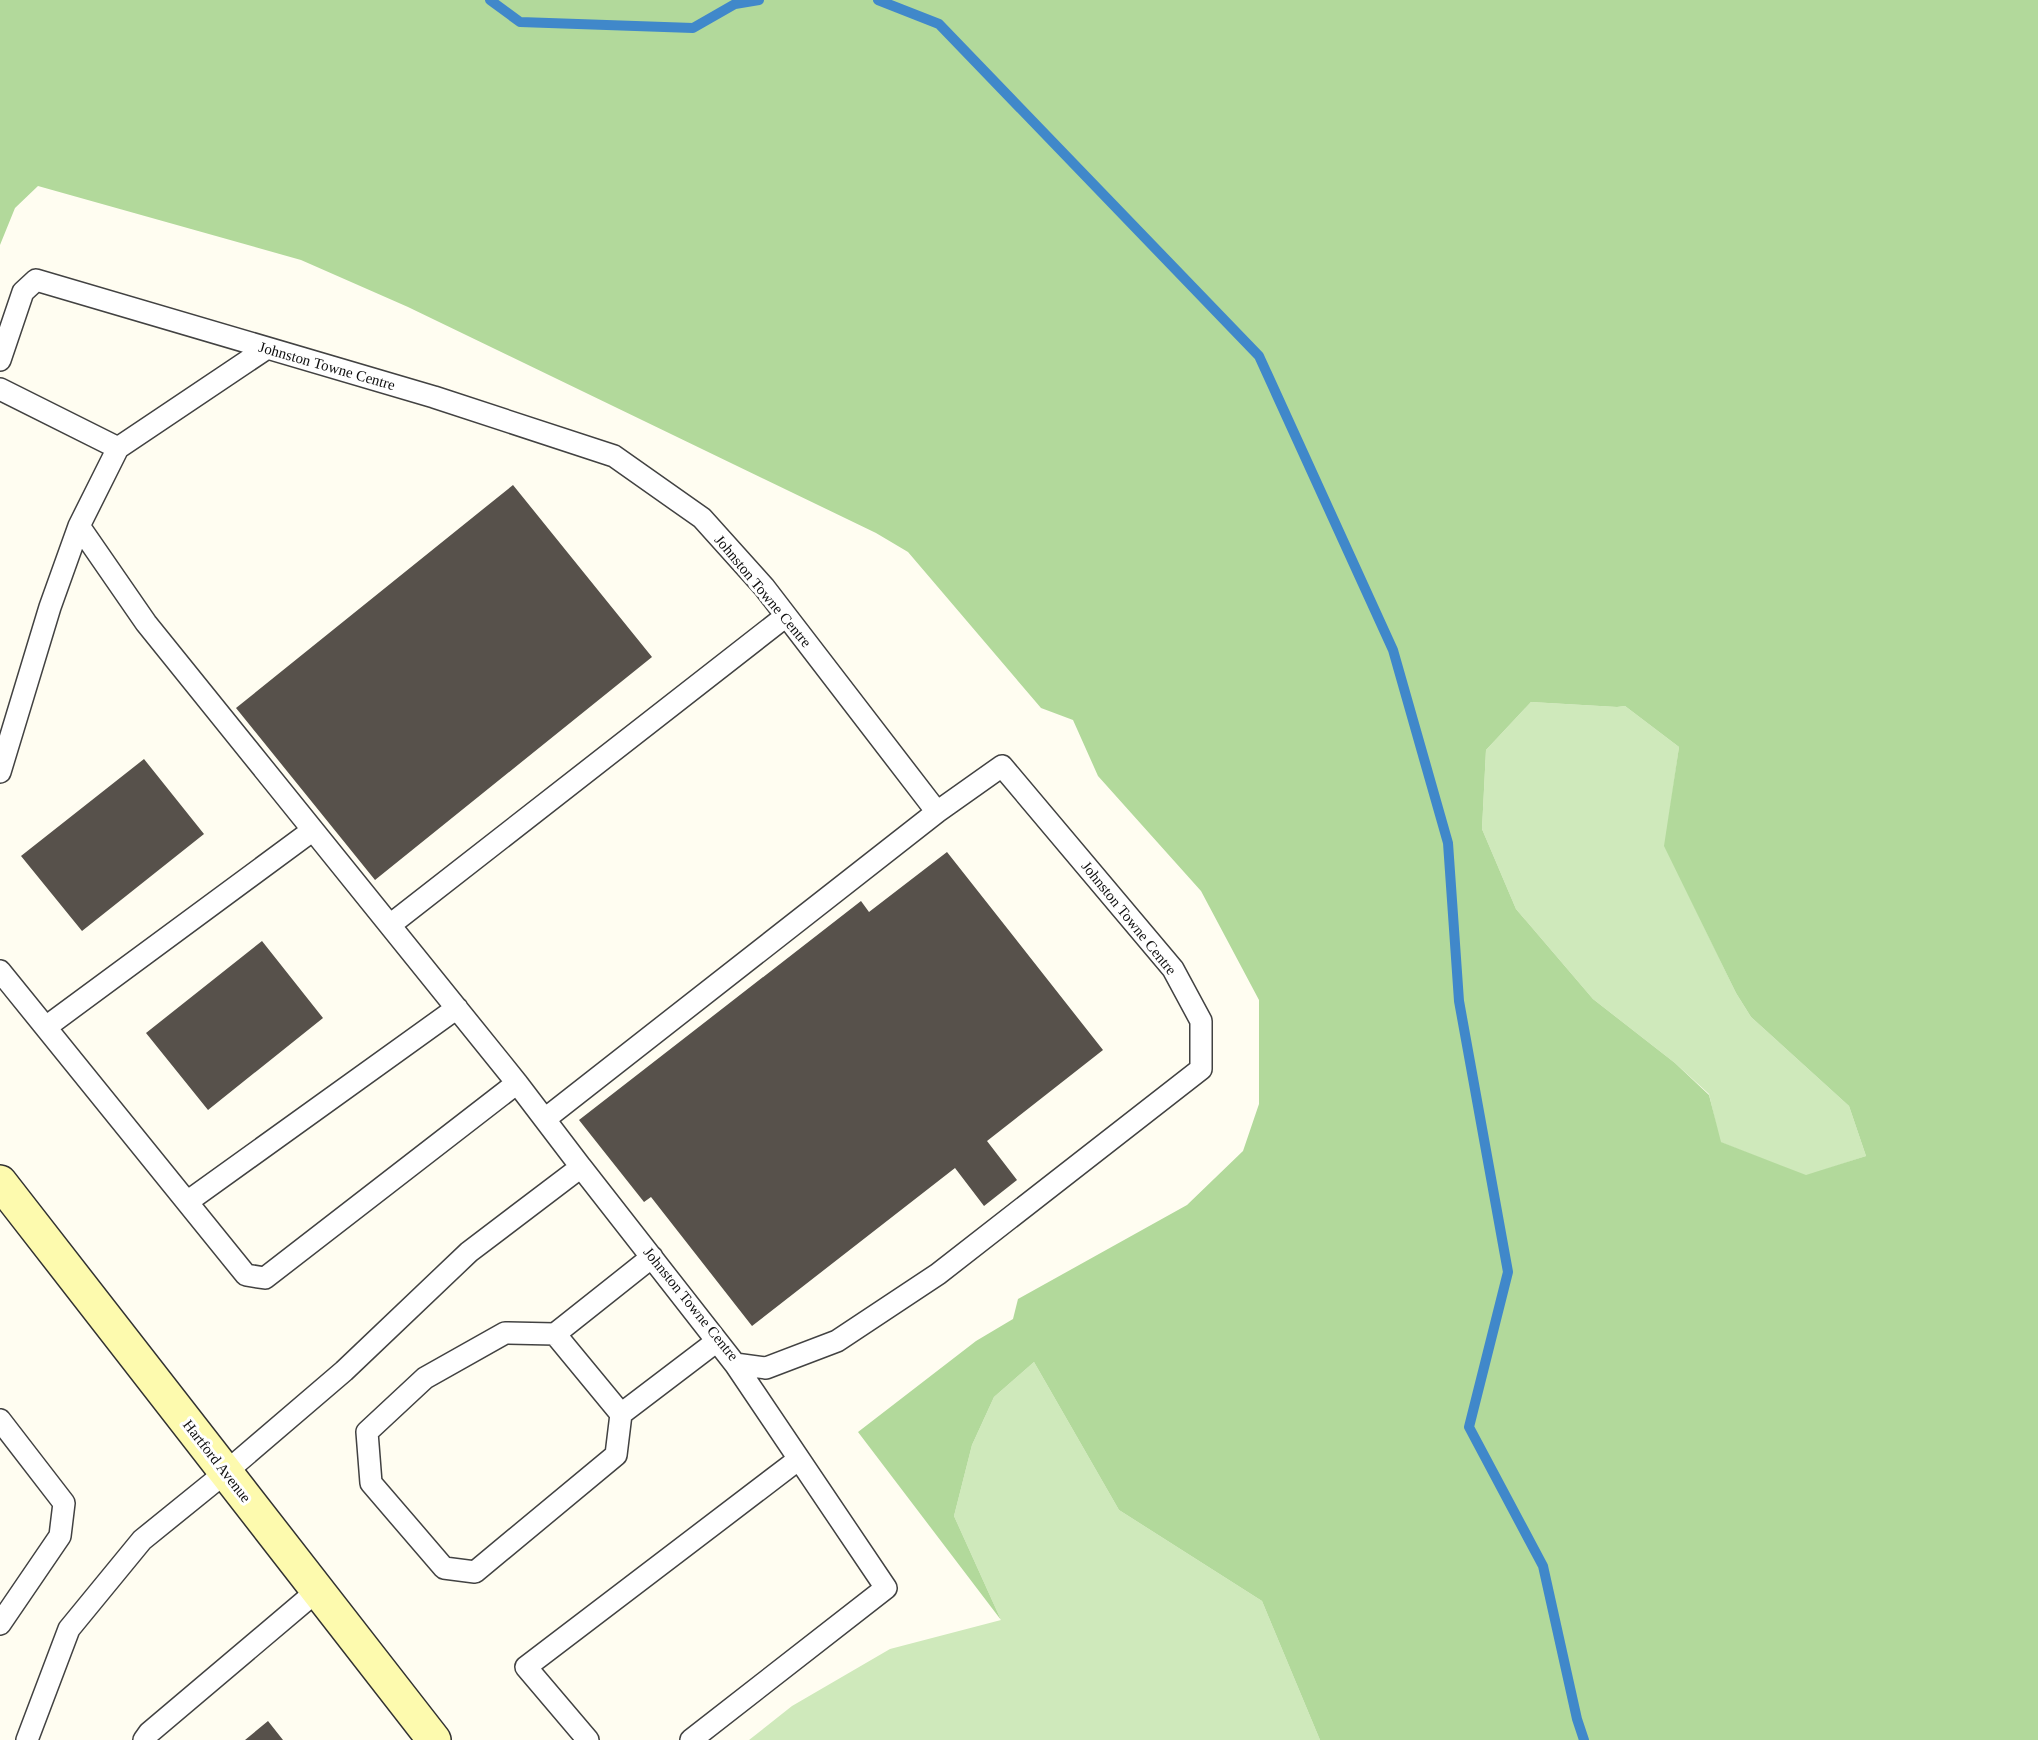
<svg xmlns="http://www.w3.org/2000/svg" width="2038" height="1740" font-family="'Times New Roman',serif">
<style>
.green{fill:#cfe9bb}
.forest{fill:#b2d99b;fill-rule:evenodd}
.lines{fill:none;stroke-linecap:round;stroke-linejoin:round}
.stream{stroke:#4088ca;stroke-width:10}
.building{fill:#57514b}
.service-casing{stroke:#424242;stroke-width:24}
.secondary-casing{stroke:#313131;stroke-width:36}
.service{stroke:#fff;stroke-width:21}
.secondary{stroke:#fdfaae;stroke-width:33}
.labels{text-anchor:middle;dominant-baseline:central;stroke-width:6;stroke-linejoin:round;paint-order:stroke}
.street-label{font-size:15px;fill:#0f0f0f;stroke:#fff}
</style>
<rect width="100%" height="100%" fill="#fffdf1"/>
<path class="green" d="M1531,702L1617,707L1625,706L1679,747L1665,846L1736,993L1751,1017L1849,1106L1866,1156L1806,1176L1720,1142L1709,1094L1675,1063L1593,999L1516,909L1482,829L1486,750Z
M1034,1362L1119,1510L1262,1601L1320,1740H749L792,1706L890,1649L1001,1620L954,1516L972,1445L994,1397Z"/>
<path class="forest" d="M0,0H2038V1740H1320L1262,1601L1119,1510L1034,1362L994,1397L972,1445L954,1516L1001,1620L858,1432L976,1341L1013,1319L1018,1299L1187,1205L1243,1151L1259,1104V1000L1201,891L1098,776L1073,720L1041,708L908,552L876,533L408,307L301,260L38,186L15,208L0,245ZM1531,702L1617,707L1625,706L1679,747L1664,846L1736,993L1751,1017L1849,1106L1866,1156L1806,1175L1721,1142L1709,1095L1675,1063L1593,999L1516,909L1482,829L1486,750Z"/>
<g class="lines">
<path class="stream" d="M490,0L520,22L693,28L735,4L759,0
M878,0L939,24L1259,356L1393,650L1448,843L1459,1001L1508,1272L1469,1427L1543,1566L1577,1719L1584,1740"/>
</g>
<path class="building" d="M513,485L652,657L375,880L236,708Z
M144,759L204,834L82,931L21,856Z
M947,852L1103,1050L987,1141L1017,1180L984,1206L955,1168L752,1326L651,1197L644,1202L579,1120L861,901L869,912Z
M262,941L323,1018L208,1110L146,1033Z
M268,1721L283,1740H245Z"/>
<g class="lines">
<g class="service-casing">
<path id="service" d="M0,360L23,292L36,280L434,397L614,456L702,518L764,587L937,812L1002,766L1173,969L1201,1021V1069L938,1274L837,1341L766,1368L735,1364L581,1167L469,1252L344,1371L226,1472L142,1540L69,1629L27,1740
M0,389L118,448
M79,526L146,623L517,1083
M0,772L50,607L79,526L118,448L267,348
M390,925L786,616
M0,971L246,1275L265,1278L517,1083L581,1167
M46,1027L313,830
M545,1119L937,812
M187,1202L457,1008
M652,1257L555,1334L505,1333L425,1378L367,1432L371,1483L444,1568L475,1572L616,1455L621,1414L717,1341
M555,1334L621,1414
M0,1420L64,1503L60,1536L0,1624
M144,1740L149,1733L318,1590
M588,1740L526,1667L799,1459
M691,1740L886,1588L735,1364"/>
</g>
<g class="secondary-casing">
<path id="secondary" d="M0,1182L434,1740"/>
</g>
<use href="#service" class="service"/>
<use href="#secondary" class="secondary"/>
</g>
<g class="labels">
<g class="street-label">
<text transform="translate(327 366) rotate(16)">Johnston Towne Centre</text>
<text transform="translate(763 591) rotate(50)">Johnston Towne Centre</text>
<text transform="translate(1129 918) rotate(51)">Johnston Towne Centre</text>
<text transform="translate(691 1304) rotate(51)">Johnston Towne Centre</text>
<text transform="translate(217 1461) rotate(52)">Hartford Avenue</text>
</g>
</g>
</svg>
